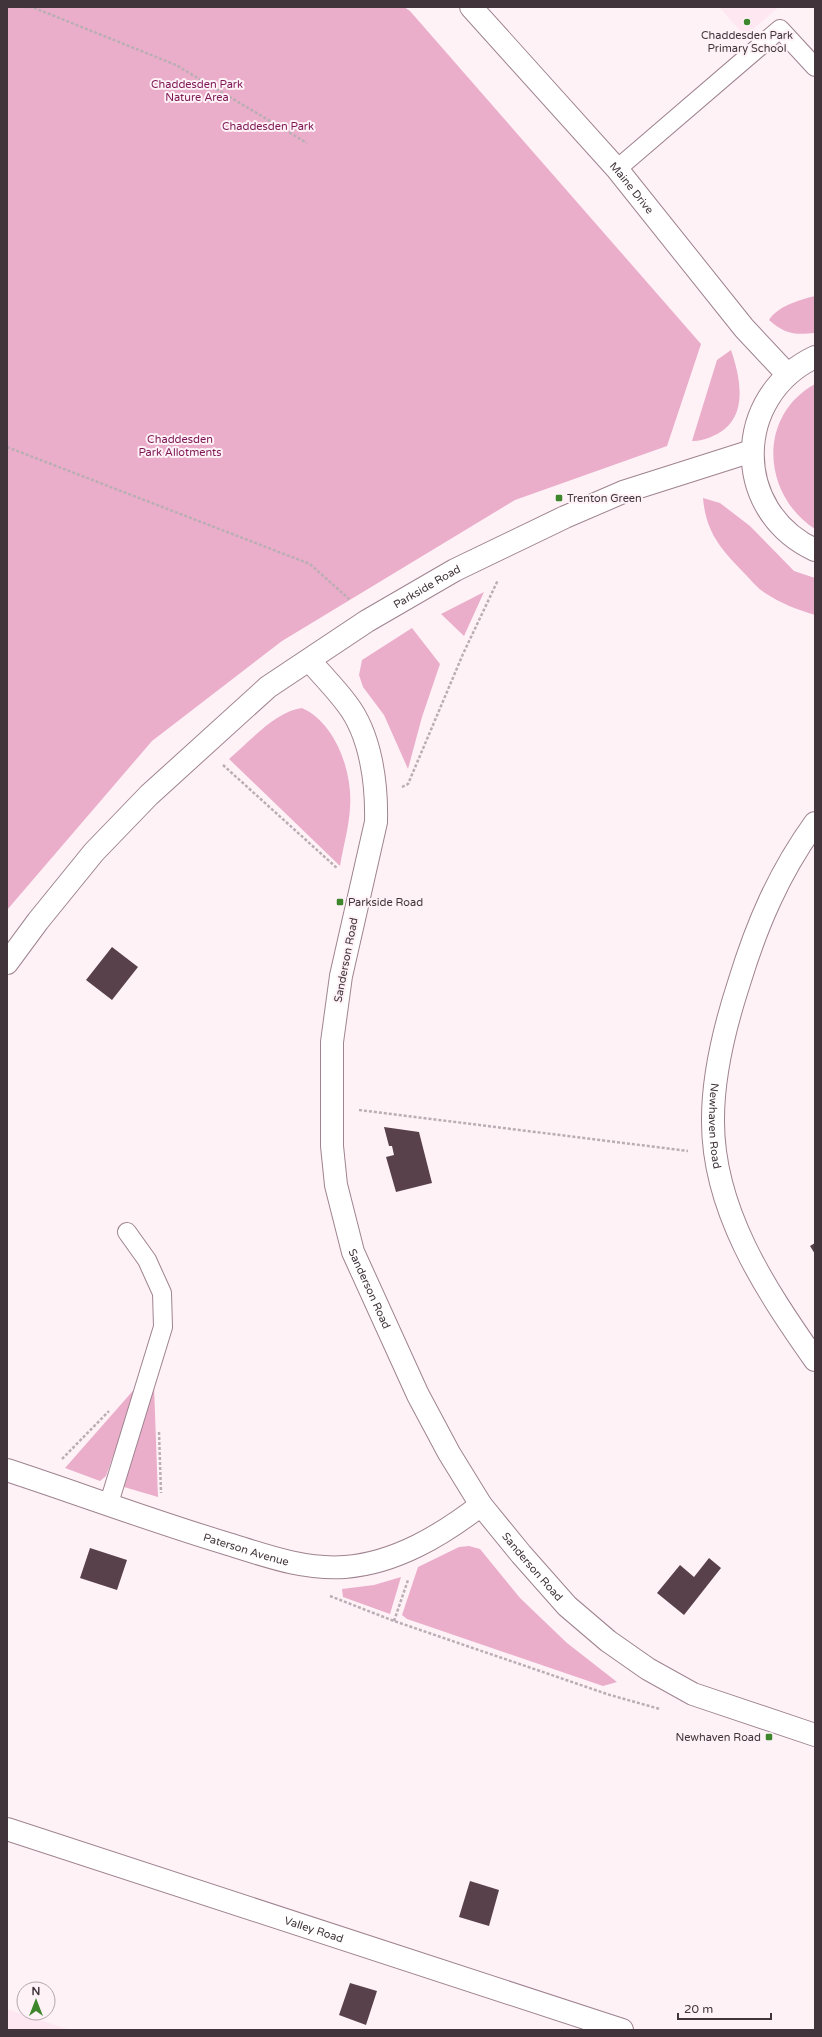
<svg xmlns="http://www.w3.org/2000/svg" width="822" height="2037" font-family="'Varela Round',sans-serif">
<style>
.built{fill:#fee7f1}
.green{fill:#ebaeca}
.building{fill:#59414c}
.lines{fill:none;stroke-linecap:round;stroke-linejoin:round}
.lane-casing{stroke:#9f8390;stroke-width:20}
.street-casing{stroke:#9f8390;stroke-width:24}
.secondary-casing{stroke:#9f8390;stroke-width:24}
.path{stroke:#baaeb4;stroke-width:2.5;stroke-dasharray:3 2;stroke-linecap:butt}
.lane{stroke:#fff;stroke-width:18}
.street{stroke:#fff;stroke-width:22}
.secondary{stroke:#fff;stroke-width:22}
.poi-dot{fill:#3d862c;stroke:#fef2f7;stroke-width:1.5}
.labels{text-anchor:middle;dominant-baseline:central;stroke-width:4;stroke-linejoin:round;paint-order:stroke}
.poi-label{font-size:11px;fill:#41353b;stroke:#fef2f7;text-anchor:start}
.park-label{font-size:11px;fill:#7e1754;stroke:#fef2f7}
.street-label{font-size:11px;fill:#41353b;stroke:#fef2f7}
</style>
<rect width="100%" height="100%" fill="#fef2f7"/>
<path class="built" d="M719,7H779L745,36Z
M7,2009L70,2030H7Z"/>
<path class="green" d="M7,7H404L410,11L701,344L667,446L515,500L282,641L152,741L7,910Z
M815,296V333C794,335 785,334 769,320C778,306 799,300 815,296Z
M731,350C741,379 749,419 715,435C707,439 700,441 692,441L717,360Z
M815,384V529C762,495 757,416 815,384Z
M703,498L720,503L750,526L794,571L815,578V615C798,610 780,603 765,593C757,588 751,580 745,574C721,549 706,533 703,498Z
M484,592L464,636L441,614Z
M412,628L440,664L422,717L408,769L384,715L363,687L359,675L362,660Z
M302,708C336,723 353,773 350,808C349,827 343,847 340,866L229,759C249,742 276,711 302,708Z
M138,1385L106,1476L100,1481L65,1468Z
M154,1385L158,1497L124,1487L123,1482Z
M469,1546L480,1549L520,1598L567,1643L617,1682L603,1686L407,1619L402,1615L418,1567L459,1547Z
M401,1577L390,1614L343,1597L342,1589L374,1585Z"/>
<path class="building" d="M112,947L138,967L112,1000L86,980Z
M384,1127L419,1132L432,1183L396,1192L386,1157L394,1155L392,1146H389Z
M815,1243V1254L810,1246Z
M90,1548L127,1560L117,1590L80,1578Z
M709,1558L721,1568L684,1615L657,1593L680,1565L694,1577Z
M470,1881L499,1890L489,1926L459,1917Z
M350,1983L377,1991L366,2025L339,2015Z"/>
<g class="lines">
<g class="lane-casing">
<path id="lane" d="M617,169L780,29L815,67
M109,1503L163,1327L162,1293L147,1260L127,1232"/>
</g>
<g class="street-casing">
<g id="street">
<path id="s1" d="M309,660C322,675 336,689 347,704C371,735 377,784 376,822L341,976L332,1042V1146L336,1185L353,1252L418,1395L449,1453L481,1505L521,1554L567,1606L608,1641L648,1669L693,1694L815,1735"/>
<path id="s2" d="M815,823C779,873 757,924 739,983C725,1026 713,1073 713,1119C712,1209 765,1289 815,1360"/>
<path id="s3" d="M7,1470C80,1494 152,1521 225,1543C264,1555 303,1570 345,1567C396,1563 442,1535 481,1505"/>
<path id="s4" d="M7,1829L622,2030"/>
</g>
</g>
<g class="secondary-casing">
<g id="secondary">
<path id="s5" d="M471,7L617,169L744,328L787,374"/>
<path d="M815,357C733,396 731,511 815,550"/>
<path id="s6" d="M7,963L38,921L94,852L149,795L268,687L367,621L455,570L565,517L623,492L752,451"/>
</g>
</g>
<path class="path" d="M24,7H32L176,65L307,143
M7,447L310,564L349,599
M223,765L338,869
M402,787L408,784L463,654L498,580
M359,1110L688,1151
M159,1432L161,1493
M62,1459L109,1411
M330,1596L394,1621L610,1695L660,1709
M394,1621L408,1580"/>
<use href="#lane" class="lane"/>
<use href="#street" class="street"/>
<use href="#secondary" class="secondary"/>
</g>
<g class="poi-dot">
<circle cx="747" cy="22" r="4"/>
<rect x="555" y="494" width="8" height="8" rx="2"/>
<rect x="336" y="898" width="8" height="8" rx="2"/>
<rect x="765" y="1733" width="8" height="8" rx="2"/>
</g>
<g class="labels">
<g class="poi-label">
<text x="747" y="35" text-anchor="middle">Chaddesden Park<tspan x="747" dy="13">Primary School</tspan></text>
<text x="567" y="498">Trenton Green</text>
<text x="348" y="902">Parkside Road</text>
<text x="761" y="1737" text-anchor="end">Newhaven Road</text>
</g>
<g class="park-label">
<text x="197" y="84">Chaddesden Park<tspan x="197" dy="13">Nature Area</tspan></text>
<text x="268" y="126">Chaddesden Park</text>
<text x="180" y="439">Chaddesden<tspan x="180" dy="13">Park Allotments</tspan></text>
</g>
<g class="street-label">
<text stroke="none"><textPath href="#s5" startOffset="242">Maine Drive</textPath></text>
<text stroke="none"><textPath href="#s6" startOffset="569">Parkside Road</textPath></text>
<text transform="translate(346 960) rotate(-79)">Sanderson Road</text>
<text stroke="none"><textPath href="#s2" startOffset="324">Newhaven Road</textPath></text>
<text stroke="none"><textPath href="#s1" startOffset="659">Sanderson Road</textPath></text>
<text stroke="none"><textPath href="#s3" startOffset="252">Paterson Avenue</textPath></text>
<text stroke="none"><textPath href="#s1" startOffset="983">Sanderson Road</textPath></text>
<text stroke="none"><textPath href="#s4" startOffset="323">Valley Road</textPath></text>
</g>
</g>
<rect width="822" height="2037" fill="none" stroke="#41353b" stroke-width="16"/>
<g transform="translate(36 2001)"><circle r="19" fill="#fef2f7" stroke="#b2a6ac"/>
<path d="M0-3L7 15L0 10L-7 15Z" fill="#3d862c"/>
<text y="-6" font-size="11" font-weight="bold" text-anchor="middle" fill="#41353b">N</text>
</g>
<path d="M678 2013v6h93v-6" fill="none" stroke="#41353b" stroke-width="2"/>
<text x="684" y="2013" font-size="12" fill="#41353b" stroke="#fef2f7" stroke-width="3" paint-order="stroke">20 m</text>
</svg>
